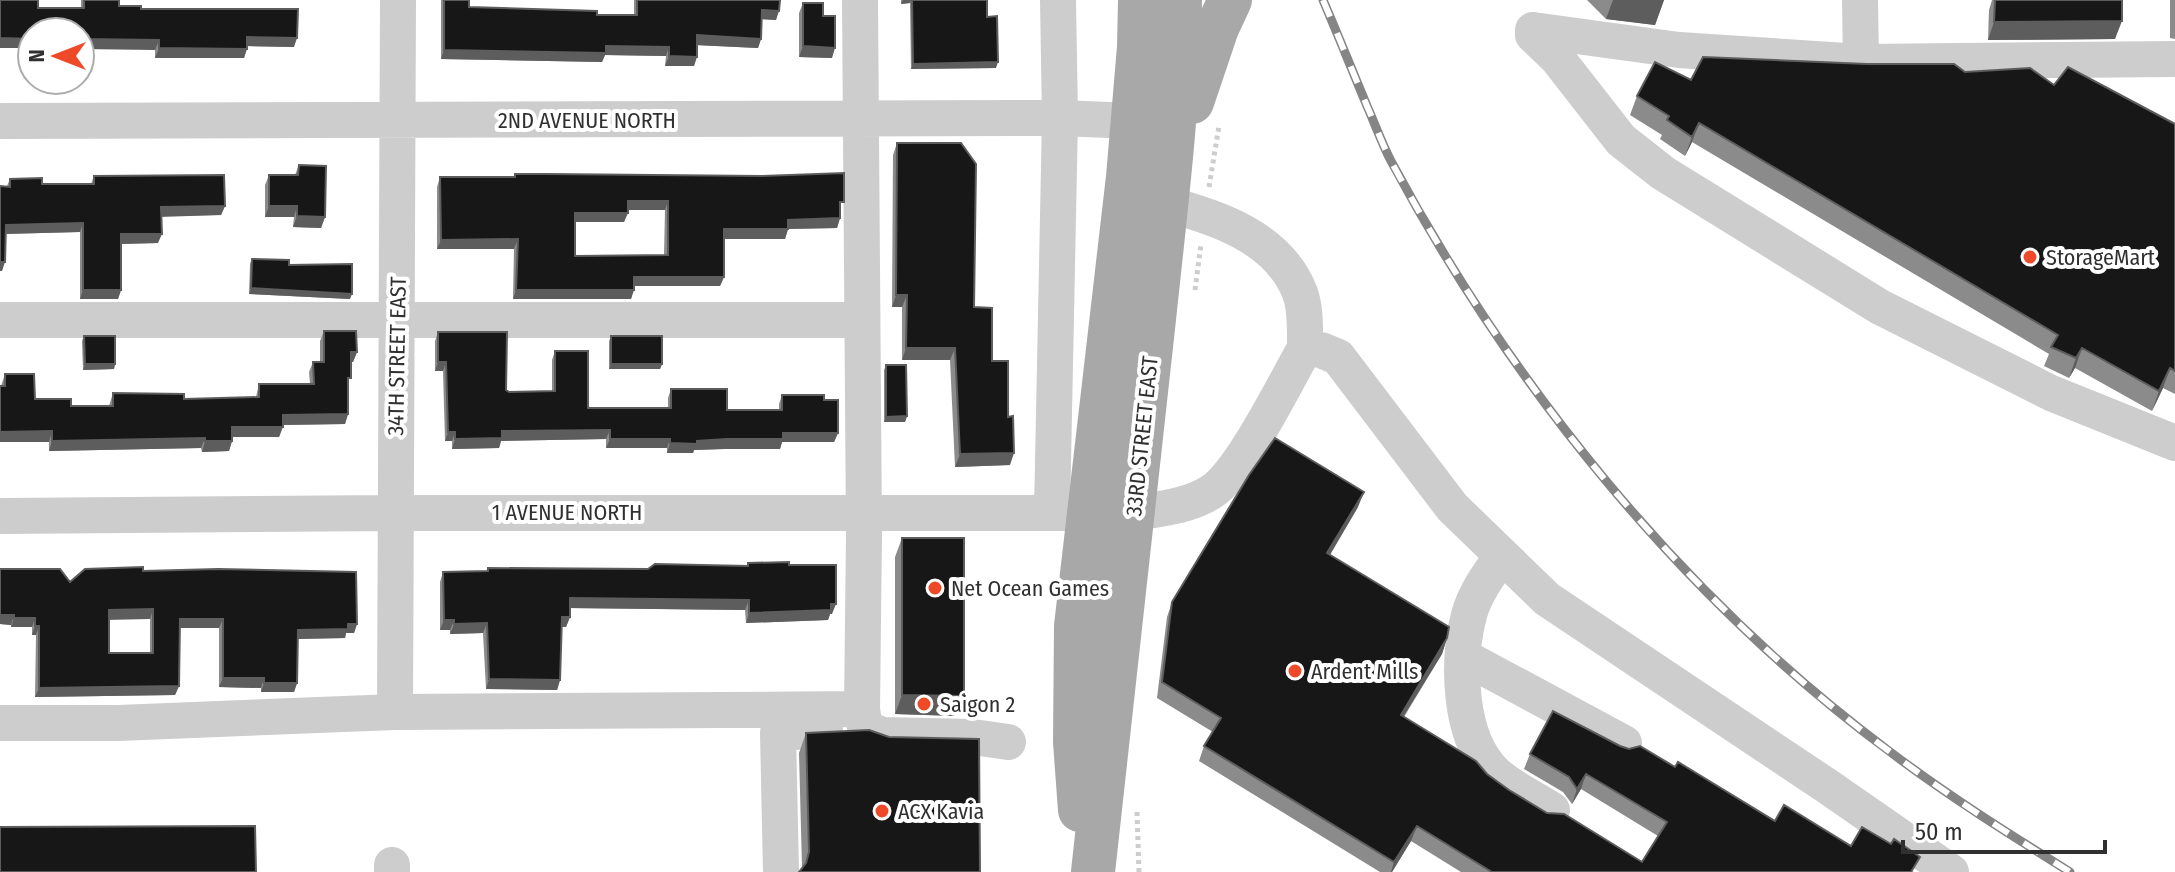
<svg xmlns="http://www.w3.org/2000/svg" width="2175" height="872" font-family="'Fira Sans Condensed',sans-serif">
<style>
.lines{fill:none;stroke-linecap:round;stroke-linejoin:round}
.path{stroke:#cdcdcd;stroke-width:5;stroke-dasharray:4 4;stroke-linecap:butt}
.minor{stroke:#cdcdcd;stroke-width:36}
.major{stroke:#a8a8a8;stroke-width:44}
.rail-casing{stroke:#858585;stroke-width:9}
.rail{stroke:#fff;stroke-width:6;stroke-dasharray:18;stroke-linecap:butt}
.wall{fill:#8b8b8b;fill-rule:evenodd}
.shaded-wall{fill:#5d5d5d}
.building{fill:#171717;stroke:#5d5d5d;stroke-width:2;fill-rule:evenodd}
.poi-dot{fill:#ee4a2a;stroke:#fff;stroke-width:3}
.labels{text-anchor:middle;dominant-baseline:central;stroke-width:8;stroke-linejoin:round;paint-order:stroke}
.street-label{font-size:22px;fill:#303030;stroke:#fff}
.poi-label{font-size:22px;fill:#303030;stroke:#fff;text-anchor:start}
</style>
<rect width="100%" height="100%" fill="#fff"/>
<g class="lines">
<path class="path" d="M1209,187L1219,126
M1195,290L1201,244
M1137,812L1139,872"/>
<path class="minor" d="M860,0L864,533L862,709L865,728L882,735L973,737L1008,742
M1860,0L1861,62
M1533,30V35L1557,58L1621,140L1663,173L1880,307L2051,393L2175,443
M1533,30L1679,50L1861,62L2175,59
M0,121L1060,118L1158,122
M1166,204C1217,217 1279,238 1300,293C1306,309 1305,330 1305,348
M0,320H861
M1052,512L1060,118L1058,0
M0,516L395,513H1134C1159,509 1190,506 1211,492C1241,474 1286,381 1305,348L1321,350L1338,357L1452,507L1547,599L1827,786L1951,872
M1502,556C1489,574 1475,593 1469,615C1457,661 1458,738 1495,773C1511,788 1534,798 1552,810
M1464,657L1624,743
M395,712L398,0
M0,723H118L395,712L862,709
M392,865V872
M781,872L778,733L825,730"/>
<path class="major" d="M1192,102L1217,28L1230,0
M1080,810L1075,742L1076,626L1128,177L1139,47L1140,0
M1093,872C1114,688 1135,504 1154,319C1165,213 1179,107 1180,0"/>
<g class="rail-casing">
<path id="rail" d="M1323,0C1338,35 1352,70 1367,106C1375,124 1382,144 1391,161C1512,387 1683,598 1889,751C1947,795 2009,834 2070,872"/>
</g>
<use href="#rail" class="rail"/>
</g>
<path class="wall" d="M0,0L38,8H81V0H119V6L141,9L294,47L247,46L244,58H155V50L32,32V48H0Z
M441,0H469V7L597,15H634V0H780L776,20L762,19L761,39L758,48L697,45L694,66H665L666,56L605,55L602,62L441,59Z
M901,0H987V17L996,68L911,69L910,3L901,4Z
M1587,0H1664L1655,25L1606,19Z
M1992,0H2122L2115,39L1988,40L1989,10Z
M2170,0H2175V39L2170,38Z
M803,3L823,16L832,58L799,57V13Z
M1965,72L2054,85L2175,124V394L2163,388L2152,411L2075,368L2069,378L2044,366L2049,354L1692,142L1685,156L1660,139L1662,135L1630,115L1637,96L1691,80Z
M897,143L974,307L1008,417L1010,465L955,467L950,360H902V307H892L893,155Z
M299,165L325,217L321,228L293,227L294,217H265V185L269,175H295Z
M515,174L840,212V218L837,228L788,229L785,239H724V277L720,286H634L631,299H513L514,249H437V187L440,177H514ZM628,210H665L664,255L575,256V222H624Z
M94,176L225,206L221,215L161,216L158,243L121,244V290L118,299H80V232L5,234L2,271H0V186H7L10,179L42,184H91Z
M252,259L289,265L350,299L249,294L250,264Z
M324,331L357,352L353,362H351L348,385V414L345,424L283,425L279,437H232V441L229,451L202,452L201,448L49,451V442H0V386H1L5,374L35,399L71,406H109L113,393L184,399L256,397L259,384H310L309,372L313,362H320V341Z
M438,332L509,392L552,391V360L555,351L588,408H668V398L671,389L727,410H779V404L782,395L824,400L838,433L834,442H782L780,449H724L694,450L693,453H667V448H606V439L501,441L499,448L452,449V441H445L443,371H435V341Z
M84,336L115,364L114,369L83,370L82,341Z
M611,336L662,364L660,369H609V341Z
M886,365L907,416L905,422H884V370Z
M1358,507L1330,555L1447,638L1442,654L1404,717L1509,790L1547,813L1642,862L1658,836L1581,789L1572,804L1563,792L1524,769L1530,754L1620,746L1675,767L1775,821L1851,846L1914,872H1461L1411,841L1392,872H1380L1199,761L1204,746L1213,732L1157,698L1167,617L1172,602Z
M902,538L964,696L957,716L895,714V557Z
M748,563L789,565L832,614H830L828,620L746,623L745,610L570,608V617L566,627H562L560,680L557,690L486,689L483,633L450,634V630H440V582L443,572L486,571L488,568L648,569L747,566Z
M143,571L357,624L354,633H346L345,638L298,639L297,683L294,692H261V688L219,687V628H180L179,686L175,695L35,697L36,635H32V627H11V625L0,624L70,582ZM109,619H150V653H109Z
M806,733L889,737L979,739L802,867L799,753Z"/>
<path class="shaded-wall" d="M903,0H911L910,3L901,4Z
M1613,0H1664L1655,25L1606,19Z
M762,10L779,11L776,20L759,19Z
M2122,21L2115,39L1988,40L1994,22Z
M697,35L761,39L758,48L694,45Z
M247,37L297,38L294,47L244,46Z
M0,38L32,39V48H0Z
M80,39L159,40L155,50L80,49Z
M606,46L669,47L666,56L605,55L602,62L441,59L444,50Z
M803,46L835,48L832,58L799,57Z
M159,48L247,49L244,58H155Z
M669,56L697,57L694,66H665Z
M998,62L996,68L911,69L913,64Z
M1699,123L1692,142L1685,156L1692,137Z
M628,201H668L665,210H624Z
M225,206L221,215L158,217L161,207Z
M269,206H297L294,217H265Z
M575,213H628L624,222H571Z
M297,216L325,217L321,228L293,227Z
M840,218L837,228L785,229L788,220Z
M83,223L80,232L2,234L6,225Z
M724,229H788L785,239H721Z
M121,234H162L158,243L118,244Z
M518,239L514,249H437L441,240Z
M0,262H5L2,271H0Z
M634,277H724L720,286H631Z
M251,288L352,294L350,299L249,294Z
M83,290H121L118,299H80Z
M516,290H634L631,299H513Z
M896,295H907L902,307H892Z
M906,348H955L950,360H902Z
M2082,348L2075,368L2069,378L2076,358Z
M351,352H357L353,362H347Z
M438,362H446L443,371H435Z
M85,364H115L114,369L83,370Z
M611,364H662L660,369H609Z
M2170,368L2163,388L2152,411L2159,391Z
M348,414L345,424L279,425L283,415Z
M907,416L905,422H884L886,417Z
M232,427H283L279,437H228Z
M610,430L606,439L501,441L499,448L452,449L455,439L502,431Z
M52,431L49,442H0V432Z
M448,432H455L452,441H445Z
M783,433H838L834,442H782L780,449H724L694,450L693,453H667L670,443Z
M205,438L201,448L49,451L52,441Z
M610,439H670L667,448H606Z
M205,441H232L229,451L202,452Z
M1014,453L1010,465L955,467L960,454Z
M1364,492L1358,507L1322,568L1327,553Z
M570,598L749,600L745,610L566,608Z
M831,604H836L832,614H830L828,620L746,623L749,613Z
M153,609L150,619L105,620L109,610Z
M0,615H14L11,625L0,624Z
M562,617H570L566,627H558Z
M14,618H35L32,627H11Z
M180,619H223L219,628H176Z
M444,620H454L450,630H440Z
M487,623L483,633L450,634L454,624Z
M348,624H357L354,633H346L345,638L295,639L298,630Z
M35,626H39L36,635H32Z
M1447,638L1442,654L1395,730L1401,715Z
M223,678H264L261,688L219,687Z
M489,679L560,680L557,690L486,689Z
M264,683H297L294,692H261Z
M179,686L175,695L35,697L39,688Z
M902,695L964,696L957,716L895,714Z
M1586,774L1581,789L1572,804L1577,789Z
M1417,826L1411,841L1392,872H1391L1394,862Z"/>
<path class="building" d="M0,0H38V8H84V0H119V6H141V9H298L297,38L247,37V49L159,48V40L80,39V32H32V39L0,38Z
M444,0H469V7L597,11V15H637V0H780L779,11L762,10L761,39L697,35V57L669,56V47L606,46V53L444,50Z
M912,0H987V17L997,16L998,62L913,64Z
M1995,0H2122V21L1994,22Z
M803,3H823V16H835V48L803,46Z
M1703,57L1867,64H1954L1965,72L2030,68L2054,85L2068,67L2175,124V371L2170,368L2159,391L2082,348L2076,358L2051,347L2058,335L1699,123L1692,137L1667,120L1669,116L1637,96L1655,62L1691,80Z
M897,143H961L976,164L974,307L992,308V361H1008V417L1013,416L1014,453L960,454L955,348H906L907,295H896Z
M299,165L326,166L325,217L297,216V206H269V175H298Z
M844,173V202H840V218L788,220V229H724V277H634V290H516L518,239L441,240L440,177H515V174H546L762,176ZM628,201H668V255L575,256V213H628Z
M224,175L225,206L161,207L162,234H121V290H83V223L6,225L5,262H0V186L10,187V179L42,178V184H94V176Z
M252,259L289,260V265L352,264V294L251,288Z
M324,331H356L357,352H351V378H348V414L283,415V427H232V441H205V438L52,441V431L0,432V386H5V374H34L35,399H71V406H113V393L184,394V399L259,397V384H314L313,362H324Z
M438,332H507L506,390L509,392L555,391V351H588V408H671V389H727V410H782V395H824V400H838V433H783V439H727L697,441V444L670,443V439H610V430L502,431V438L455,439V432H448L446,362H438Z
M84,336H115V364H85Z
M611,336H662V364H611Z
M886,365H906L907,416L886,417Z
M1275,438L1364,492L1327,553L1449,627L1447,638L1401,715L1476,761L1487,774L1509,790L1547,813L1564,814L1642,862L1667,822L1586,774L1577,789L1569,777L1530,754L1553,711L1620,746L1629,749L1640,746L1675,767L1678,762L1775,821L1784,805L1851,846L1862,827L1891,844L1894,839L1920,857L1911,872H1492L1417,826L1394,862L1204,746L1221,718L1162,682L1172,602L1249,475Z
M902,538H964V696L902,695Z
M789,562V565H836V604H831V610L749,613V600L570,598V617H562L560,680L489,679L487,623L454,624V620H444L443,572L488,571V568L648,569L655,564L748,566V563Z
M143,567V571L218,569L356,572L357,624H348V629L298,630L297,683H264V678H223V619H180L179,686L39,688V626H35V618H14V615H0V569H60L70,582L85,569ZM153,609V653H109V610Z
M869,730L889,737L979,739L980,872H799L806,863L809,852L806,733Z
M255,826L256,872H0V827Z"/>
<g class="poi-dot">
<circle cx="2030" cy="257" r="8"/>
<circle cx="935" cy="588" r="8"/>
<circle cx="1295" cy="671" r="8"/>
<circle cx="924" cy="704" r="8"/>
<circle cx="882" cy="811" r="8"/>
</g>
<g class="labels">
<g class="street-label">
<text x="587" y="120">2ND AVENUE NORTH</text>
<text transform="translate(397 356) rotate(-89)">34TH STREET EAST</text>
<text transform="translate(1142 436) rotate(-84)">33RD STREET EAST</text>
<text x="567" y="512">1 AVENUE NORTH</text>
</g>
<g class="poi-label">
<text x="2046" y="257">StorageMart</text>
<text x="951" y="588">Net Ocean Games</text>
<text x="1311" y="671">Ardent Mills</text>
<text x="940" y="704">Saigon 2</text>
<text x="898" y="811">ACX Kavia</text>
</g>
</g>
<g transform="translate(56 56) rotate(270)"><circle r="38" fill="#ffffff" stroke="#acacac" stroke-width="2"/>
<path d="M0-6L14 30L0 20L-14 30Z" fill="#ee4a2a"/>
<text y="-12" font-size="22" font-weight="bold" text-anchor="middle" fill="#303030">N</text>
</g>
<path d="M1903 840v12h202v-12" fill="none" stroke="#303030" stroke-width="4"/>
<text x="1915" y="840" font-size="24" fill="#303030" stroke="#ffffff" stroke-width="6" paint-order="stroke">50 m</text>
</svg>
